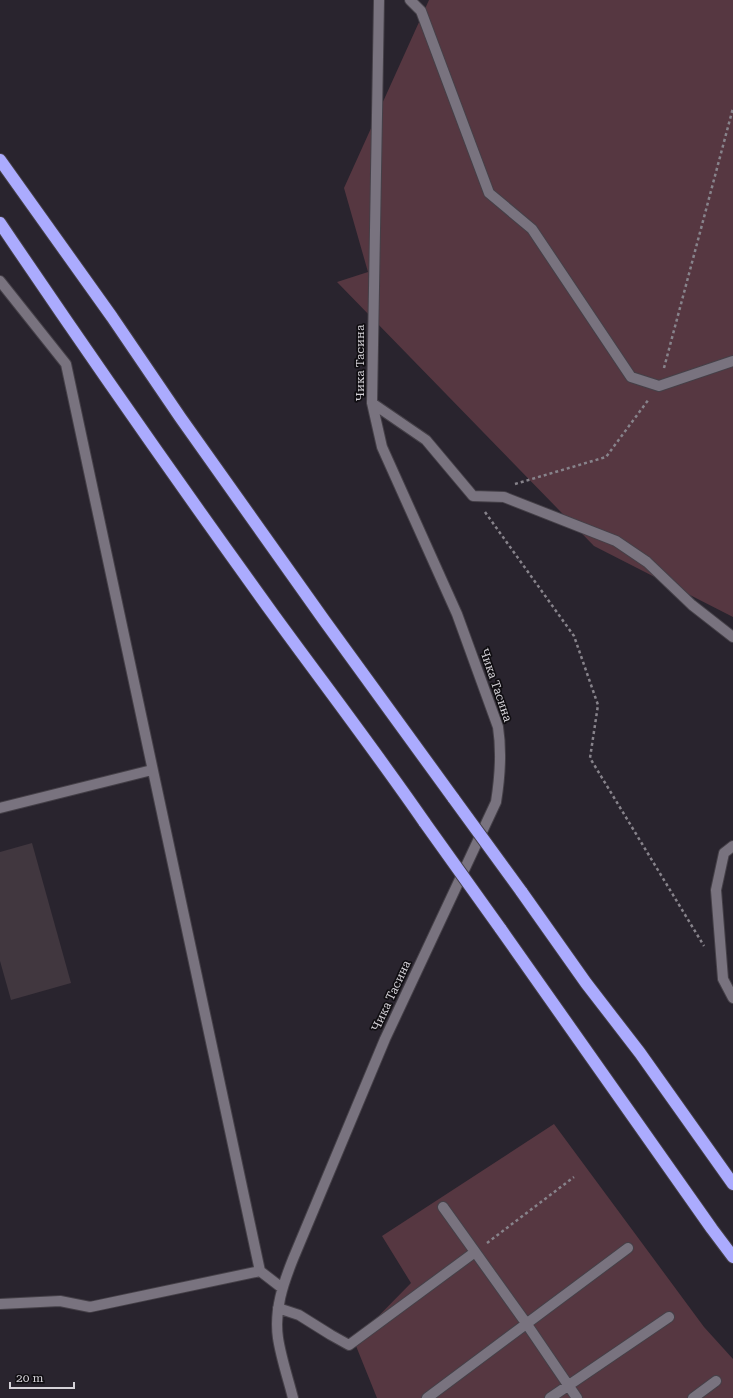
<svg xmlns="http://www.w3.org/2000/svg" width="733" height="1398" font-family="'Roboto Serif',serif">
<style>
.green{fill:#563741}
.building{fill:#41373f}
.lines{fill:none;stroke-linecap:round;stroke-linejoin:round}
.minor-casing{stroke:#454048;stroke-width:12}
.highway-casing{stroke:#454048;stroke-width:14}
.path{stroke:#87838b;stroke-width:2.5;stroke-dasharray:3 3;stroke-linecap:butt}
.minor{stroke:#79737f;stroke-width:10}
.highway{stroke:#ababfe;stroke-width:12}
.highway-bridge-casing{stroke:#454048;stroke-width:14;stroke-linecap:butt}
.highway-bridge{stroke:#ababfe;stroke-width:12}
.labels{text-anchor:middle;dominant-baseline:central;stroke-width:3.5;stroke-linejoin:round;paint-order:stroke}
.street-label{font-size:12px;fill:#d5d2d8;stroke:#100e12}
</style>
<rect width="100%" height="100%" fill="#29242e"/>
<path class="green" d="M429,0H733V617L594,546L337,282L368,272L344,188Z
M554,1124L704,1327L733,1359V1398H377L354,1341L411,1283L382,1236Z"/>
<path class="building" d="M32,843L71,983L11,1000L0,961V852Z"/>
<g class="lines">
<g class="minor-casing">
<path id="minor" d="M410,0L421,11L489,193L532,229L631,377L659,386L733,361
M0,281L66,364L260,1271L282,1288
M372,403L426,440L473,496L504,497L616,541L647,562L692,605L733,637
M0,808L152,770
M733,846L724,853L716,890L723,979L733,998
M443,1207L526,1323L577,1398
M0,1304L60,1301L90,1307L260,1271
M278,1308L299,1315L331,1335L349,1345L475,1252
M293,1398C288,1378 281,1358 278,1338C274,1310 283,1284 293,1259L385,1039L496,802C500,777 502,753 498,727L457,614L382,447L372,403L379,0
M427,1398L628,1248
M550,1398L669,1317
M693,1398L716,1381"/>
</g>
<g class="highway-casing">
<path id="highway" d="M0,160L112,317L180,417L324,620L454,799
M0,223C89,355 180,485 273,614C324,684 376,752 425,823
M521,891L586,983L640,1053L733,1184
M500,928L712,1229L733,1257"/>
</g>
<path class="path" d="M664,368L733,108
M515,484L606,457L649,399
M485,512L574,636L598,705L590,758L704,946
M487,1243L574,1177"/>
<use href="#minor" class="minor"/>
<use href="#highway" class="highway"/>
<g class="highway-bridge-casing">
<path id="highway-bridge" d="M454,799L521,891
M425,823L500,928"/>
</g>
<use href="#highway-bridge" class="highway-bridge"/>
</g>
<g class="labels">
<g class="street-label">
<text transform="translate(360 363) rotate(-90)">Чика Тасина</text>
<text transform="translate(496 685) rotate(71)">Чика Тасина</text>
<text transform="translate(391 996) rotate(-65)">Чика Тасина</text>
</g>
</g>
<path d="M10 1382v6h64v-6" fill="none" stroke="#d5d2d8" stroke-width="2"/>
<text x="16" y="1382" font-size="12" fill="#d5d2d8" stroke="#100e12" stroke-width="3" paint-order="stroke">20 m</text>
</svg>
